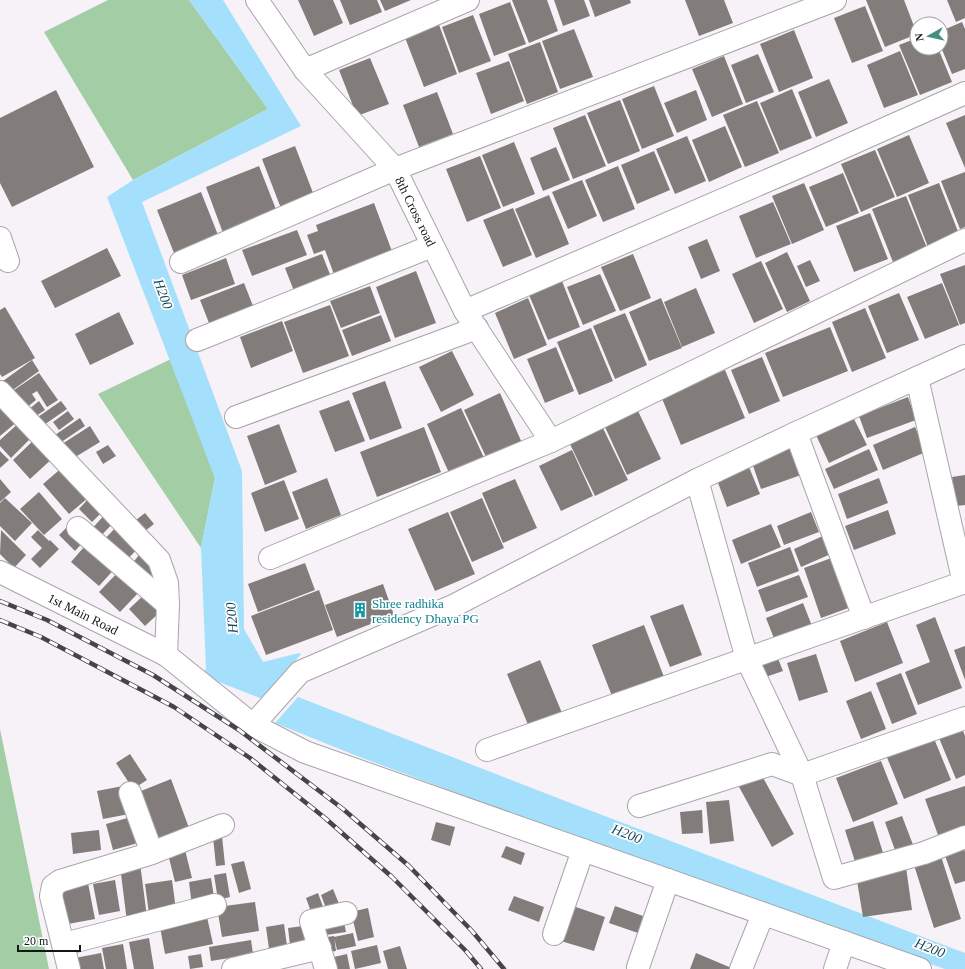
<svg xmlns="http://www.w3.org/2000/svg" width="965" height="969" font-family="'Times New Roman',serif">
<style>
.green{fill:#a3cda4}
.water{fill:#a4e0fb}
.building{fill:#827c7b}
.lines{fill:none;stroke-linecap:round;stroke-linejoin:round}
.minor-casing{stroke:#a8a5a9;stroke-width:24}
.minor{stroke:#fff;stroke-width:22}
.rail-casing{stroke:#454446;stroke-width:4.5}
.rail{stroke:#fff;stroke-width:3;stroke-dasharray:9;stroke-linecap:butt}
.labels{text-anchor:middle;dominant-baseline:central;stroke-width:3.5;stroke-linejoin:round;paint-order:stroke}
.street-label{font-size:13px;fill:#161516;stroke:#fff}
.culture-label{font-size:13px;fill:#0d838f;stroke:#fff;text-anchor:start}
.water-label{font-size:14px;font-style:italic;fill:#18485a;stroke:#fff}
</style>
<rect width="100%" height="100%" fill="#f6f2f8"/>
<path class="green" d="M108,0H189L268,109L133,180L44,32Z
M171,359L215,478L201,548L98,394Z
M0,729L49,969H0Z"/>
<path class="water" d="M189,0H223L301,126L142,202L242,471L244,629L263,662L299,653L301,654L265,700L201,675L206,669L201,548L215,478L107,197L133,180L268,109Z
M298,697L568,802L965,953V969H945L772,910L357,756L275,723Z"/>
<path class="building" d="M298,0H333L343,23L314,36Z
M340,0H377L382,12L350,25Z
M380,0H411L385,11Z
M512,0H547L558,31L529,43Z
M554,0H584L590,16L563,26Z
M589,0H630L631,3L595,17Z
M685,0H724L733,23L699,36Z
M866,0H904L917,34L885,47Z
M947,0H965V18L956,22Z
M510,2L526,44L494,56L479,14Z
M865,6L883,51L852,63L834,18Z
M473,15L491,61L459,73L442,27Z
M438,22L457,74L424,87L404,35Z
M962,22L965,29V69L952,74L941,47V31Z
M574,29L593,77L560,89L542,41Z
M794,30L813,78L779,92L760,44Z
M917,38V48H938L952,82L920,95L899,45Z
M540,42L558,92L527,104L508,54Z
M900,51L918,95L884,108L867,65Z
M758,54L774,92L746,103L731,65Z
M724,56L743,104L712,117L692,69Z
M370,58L389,104L357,116L339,70Z
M509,61L524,101L491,114L476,73Z
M829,79L848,123L816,137L798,92Z
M654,86L674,136L642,149L622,99Z
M792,89L812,138L780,151L760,103Z
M56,90L94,167L12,207L0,183V118Z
M696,90L707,120L677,133L664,103Z
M437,92L453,134L419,147L403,105Z
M620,100L640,151L608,164L587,113Z
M757,101L779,153L745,167L723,115Z
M585,115L606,166L573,179L553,128Z
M965,115V168L946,123Z
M725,126L742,167L709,182L692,140Z
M909,135L929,183L897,197L877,149Z
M687,136L706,181L675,194L656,149Z
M514,142L535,194L503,207L482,155Z
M295,146L315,198L282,211L262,159Z
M556,147L570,180L543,191L530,158Z
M875,150L895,197L861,212L841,164Z
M654,151L670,190L637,204L621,165Z
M480,156L501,208L467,222L446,169Z
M259,166L277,212L223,233L206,187Z
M618,166L635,209L603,222L585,180Z
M965,172V227L960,229L941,181Z
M843,173L859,213L826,227L809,187Z
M582,180L597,216L568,229L552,192Z
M804,183L824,230L792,244L772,196Z
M939,183L959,234L928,247L908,195Z
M201,192L218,235L174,253L157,210Z
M549,195L569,244L536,258L515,209Z
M906,196L927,248L893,262L872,209Z
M773,202L791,244L756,258L739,216Z
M374,203L393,254L335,277L325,250L314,254L307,235L318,231L316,225Z
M513,208L532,255L503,267L483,220Z
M870,213L888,259L854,272L836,226Z
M297,230L307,255L252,276L242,250Z
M707,239L720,271L701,279L688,247Z
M107,248L121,276L55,308L41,281Z
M787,252L810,301L787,312L765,263Z
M322,254L331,277L294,291L285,268Z
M633,254L651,298L620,311L601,267Z
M226,258L235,284L191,300L182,275Z
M810,260L820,281L806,287L797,266Z
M761,261L783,309L754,323L732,274Z
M965,265V323L960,325L940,274Z
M416,271L436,323L395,338L376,287Z
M600,274L616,311L583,325L567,287Z
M562,281L580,327L548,340L529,295Z
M244,283L253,306L209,323L200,300Z
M942,283L959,325L925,339L907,297Z
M370,286L380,313L341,328L330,301Z
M696,288L715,333L682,347L664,302Z
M899,293L919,340L887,353L868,306Z
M528,298L547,345L514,359L495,313Z
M661,298L682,348L649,361L629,312Z
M330,305L349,356L303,373L284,322Z
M5,307L35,358L2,377L0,374V310Z
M865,308L886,358L852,372L832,322Z
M119,312L134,344L90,365L75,334Z
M625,313L647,365L615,379L593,326Z
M381,315L391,341L352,356L342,330Z
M282,321L293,351L251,368L240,337Z
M830,327L848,371L783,397L765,353Z
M591,328L613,381L579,395L557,342Z
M556,347L574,391L545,403L527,359Z
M452,351L474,395L441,412L419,367Z
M762,357L780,401L749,414L731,370Z
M32,360L39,371L10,392L3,381Z
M725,370L745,418L681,445L661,396Z
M39,373L58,400L47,407L37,391L32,394L36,400L26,408L14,390Z
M385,381L402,428L370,440L352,393Z
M500,393L522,443L487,459L464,410Z
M908,397L916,420L867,438L859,416Z
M0,399L18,421L0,436Z
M349,400L365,441L335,452L319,411Z
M39,401L45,410L33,418L28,410Z
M61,401L67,409L41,427L35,419Z
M461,408L485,460L450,475L427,424Z
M68,411L74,419L59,430L53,422Z
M638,411L661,459L627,475L605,427Z
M853,417L867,445L829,463L816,435Z
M80,418L85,426L57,445L52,437Z
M21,421L34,435L11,458L0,446V440Z
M279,424L297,472L265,485L247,436Z
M90,426L100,442L72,459L62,444Z
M602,426L628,480L595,496L569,442Z
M424,427L441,472L377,497L360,452Z
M915,427L926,452L883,470L873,445Z
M36,438L54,457L30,479L13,460Z
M108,445L116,456L103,464L96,452Z
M791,446L801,475L761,489L751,460Z
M869,449L878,470L834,489L825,469Z
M572,450L593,496L561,511L539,466Z
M0,451L9,460L0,468Z
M64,466L89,497L69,514L43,484Z
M749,467L760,494L727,507L717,480Z
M965,475V505L956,506L952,477Z
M327,478L341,515L306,529L292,492Z
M879,478L888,503L847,519L838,494Z
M0,479L11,492L0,502Z
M515,479L537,528L503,543L482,493Z
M284,480L299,519L265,532L251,493Z
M39,492L62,519L44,535L20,509Z
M5,498L32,523L15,541L0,526V503Z
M482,498L504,548L472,562L450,512Z
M88,499L102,512L92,522L79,509Z
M109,510L117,519L96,541L88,533Z
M888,510L896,534L854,550L845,526Z
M448,512L475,574L435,591L408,529Z
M811,512L819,532L784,545L777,526Z
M145,513L154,524L145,531L136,520Z
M771,524L781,547L741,564L732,540Z
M69,525L85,540L75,551L59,535Z
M118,525L140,546L124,563L102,542Z
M1,530L26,555L14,568L0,554Z
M38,530L49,541L50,540L59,549L40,568L31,559L42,548L31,537Z
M825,535L833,553L801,567L794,549Z
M90,540L118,565L99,586L71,562Z
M790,547L799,571L757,587L748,563Z
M139,555L159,574L150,583L131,565Z
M837,556L854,606L821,618L804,568Z
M305,563L315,590L258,612L248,584Z
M121,569L142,589L120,612L99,592Z
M799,575L808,597L766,612L758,590Z
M383,584L394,615L337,637L325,605Z
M319,590L333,630L266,655L251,616Z
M145,594L161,611L145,626L129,609Z
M803,603L812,626L775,641L766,618Z
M683,604L702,655L670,667L650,616Z
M935,617L962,688L918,705L905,672L930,662L916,625Z
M887,622L903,663L855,682L840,641Z
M644,625L664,677L612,696L592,645Z
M965,646V680L954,650Z
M775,651L783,671L760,679L753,659Z
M816,654L828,692L799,701L787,663Z
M540,660L562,713L529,727L507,674Z
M901,673L917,714L892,724L876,683Z
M871,691L886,729L861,739L846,701Z
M962,728L965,736V775L956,779L939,738Z
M933,736L951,780L904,799L886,755Z
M130,754L147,780L133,789L116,763Z
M881,761L898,804L853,822L836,778Z
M760,772L794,834L772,847L738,785Z
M171,779L189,828L153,841L136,793Z
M123,786L129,814L103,819L97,791Z
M965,786V826L938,835L925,799Z
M729,800L734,841L710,844L706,802Z
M702,810L703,833L682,834L680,812Z
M902,816L915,850L897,856L885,822Z
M131,817L138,843L113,850L106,824Z
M873,821L885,859L857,868L845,830Z
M436,822L455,827L450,846L431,840Z
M99,830L101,850L73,854L71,833Z
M222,836L225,865L216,866L213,837Z
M961,840L965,852V881L955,884L942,847Z
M184,846L192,878L175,882L167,850Z
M506,846L525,853L521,865L501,857Z
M940,853L961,919L934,928L913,862Z
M244,861L251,889L239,893L231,864Z
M140,863L147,917L127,922L120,866Z
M906,867L912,910L863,917L856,875Z
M226,873L230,897L218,900L214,875Z
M211,878L215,903L192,906L189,882Z
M115,880L120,911L99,915L93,884Z
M172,880L176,910L149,914L145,884Z
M88,883L95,919L68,924L61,888Z
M333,889L342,911L329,916L321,895Z
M318,893L326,915L314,920L306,898Z
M514,896L544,907L539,922L508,910Z
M255,902L259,931L222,937L217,907Z
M573,906L605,917L594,951L561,941Z
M615,906L643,916L638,933L609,923Z
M368,908L374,937L358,941L351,912Z
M207,917L213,944L165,954L160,927Z
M343,917L346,932L326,935L324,920Z
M284,924L287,946L269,949L266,927Z
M303,926L305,943L290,945L288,928Z
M353,933L356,946L337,950L334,937Z
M334,936L336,951L323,953L321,938Z
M149,938L154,969H134L129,942Z
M251,940L253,954L211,961L209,947Z
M123,944L127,969H106L102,948Z
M377,945L381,963L355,969L351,951Z
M400,946L407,969H388L383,951Z
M101,953L104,969H77L75,958Z
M696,953L734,969H690Z
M201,954L203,967L190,969L188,956Z
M347,954L350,969H329L325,959Z"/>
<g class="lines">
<g class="minor-casing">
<g id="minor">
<path id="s1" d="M257,0L305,70L395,169L465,311L551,441"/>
<path d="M305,70L468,0"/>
<path d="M0,238L8,261"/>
<path d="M181,262L395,169L835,0"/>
<path d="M465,311L815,160L965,93"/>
<path d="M197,340L432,246"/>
<path d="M917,378L964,583"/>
<path d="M0,392L159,560L167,583L168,605L166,655"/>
<path d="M236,417L477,328"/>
<path d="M796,433L864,618"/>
<path d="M697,480L747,659L802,775L834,878L924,853L965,837"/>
<path d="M78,528L168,605"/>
<path d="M270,558L551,441L965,240"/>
<path id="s2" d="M0,572L166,655L253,725L305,752L920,969"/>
<path d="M253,725L300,672L455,605L697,480L796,433L965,356"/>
<path d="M487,750L965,582"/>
<path d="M130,793L152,853"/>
<path d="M639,806L772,764L802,775L965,718"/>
<path d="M554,934L583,850"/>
<path d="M64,944L215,905"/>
<path d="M638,967L668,880"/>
<path d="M69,969L51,896L53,886L60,881L149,854L223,825"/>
<path d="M233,969L320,948"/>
<path d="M326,969L311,921L346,913"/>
<path d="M741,969L763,914"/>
<path d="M835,969L844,942"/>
</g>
</g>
<use href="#minor" class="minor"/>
<g class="rail-casing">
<path id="rail" d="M0,601L47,620L153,675L239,730L343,809L409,866L472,931L504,969
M0,620L41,637L174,707L250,758L325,818L392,877L466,951L481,969"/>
</g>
<use href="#rail" class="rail"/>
</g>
<defs>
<g id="building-bare" transform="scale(1.2)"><path d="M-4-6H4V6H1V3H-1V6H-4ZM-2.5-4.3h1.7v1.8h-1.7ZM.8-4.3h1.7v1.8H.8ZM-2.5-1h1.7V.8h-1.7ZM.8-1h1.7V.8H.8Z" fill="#0f9aa8" stroke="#fff" stroke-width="2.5" paint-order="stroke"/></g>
</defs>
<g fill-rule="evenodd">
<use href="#building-bare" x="360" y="610"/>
</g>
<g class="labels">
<g class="street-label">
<text stroke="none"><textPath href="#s1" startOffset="266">8th Cross road</textPath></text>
<text stroke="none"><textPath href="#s2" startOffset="93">1st Main Road</textPath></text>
</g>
<g class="culture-label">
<text x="372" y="603">Shree radhika<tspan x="372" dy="15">residency Dhaya PG</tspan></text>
</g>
<g class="water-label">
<text transform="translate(163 294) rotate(70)">H200</text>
<text transform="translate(232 618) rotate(-95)">H200</text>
<text transform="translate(627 834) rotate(21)">H200</text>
<text transform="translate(930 948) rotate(21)">H200</text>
</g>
</g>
<g transform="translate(929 36) rotate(262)"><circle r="19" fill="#ffffff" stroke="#a2a1a2"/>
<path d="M0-3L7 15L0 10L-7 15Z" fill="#488d84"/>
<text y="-6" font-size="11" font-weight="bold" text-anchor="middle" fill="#161516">N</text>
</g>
<path d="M18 945v6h62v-6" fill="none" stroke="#161516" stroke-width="2"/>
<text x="24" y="945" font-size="12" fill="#161516" stroke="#ffffff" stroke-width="3" paint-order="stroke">20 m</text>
</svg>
